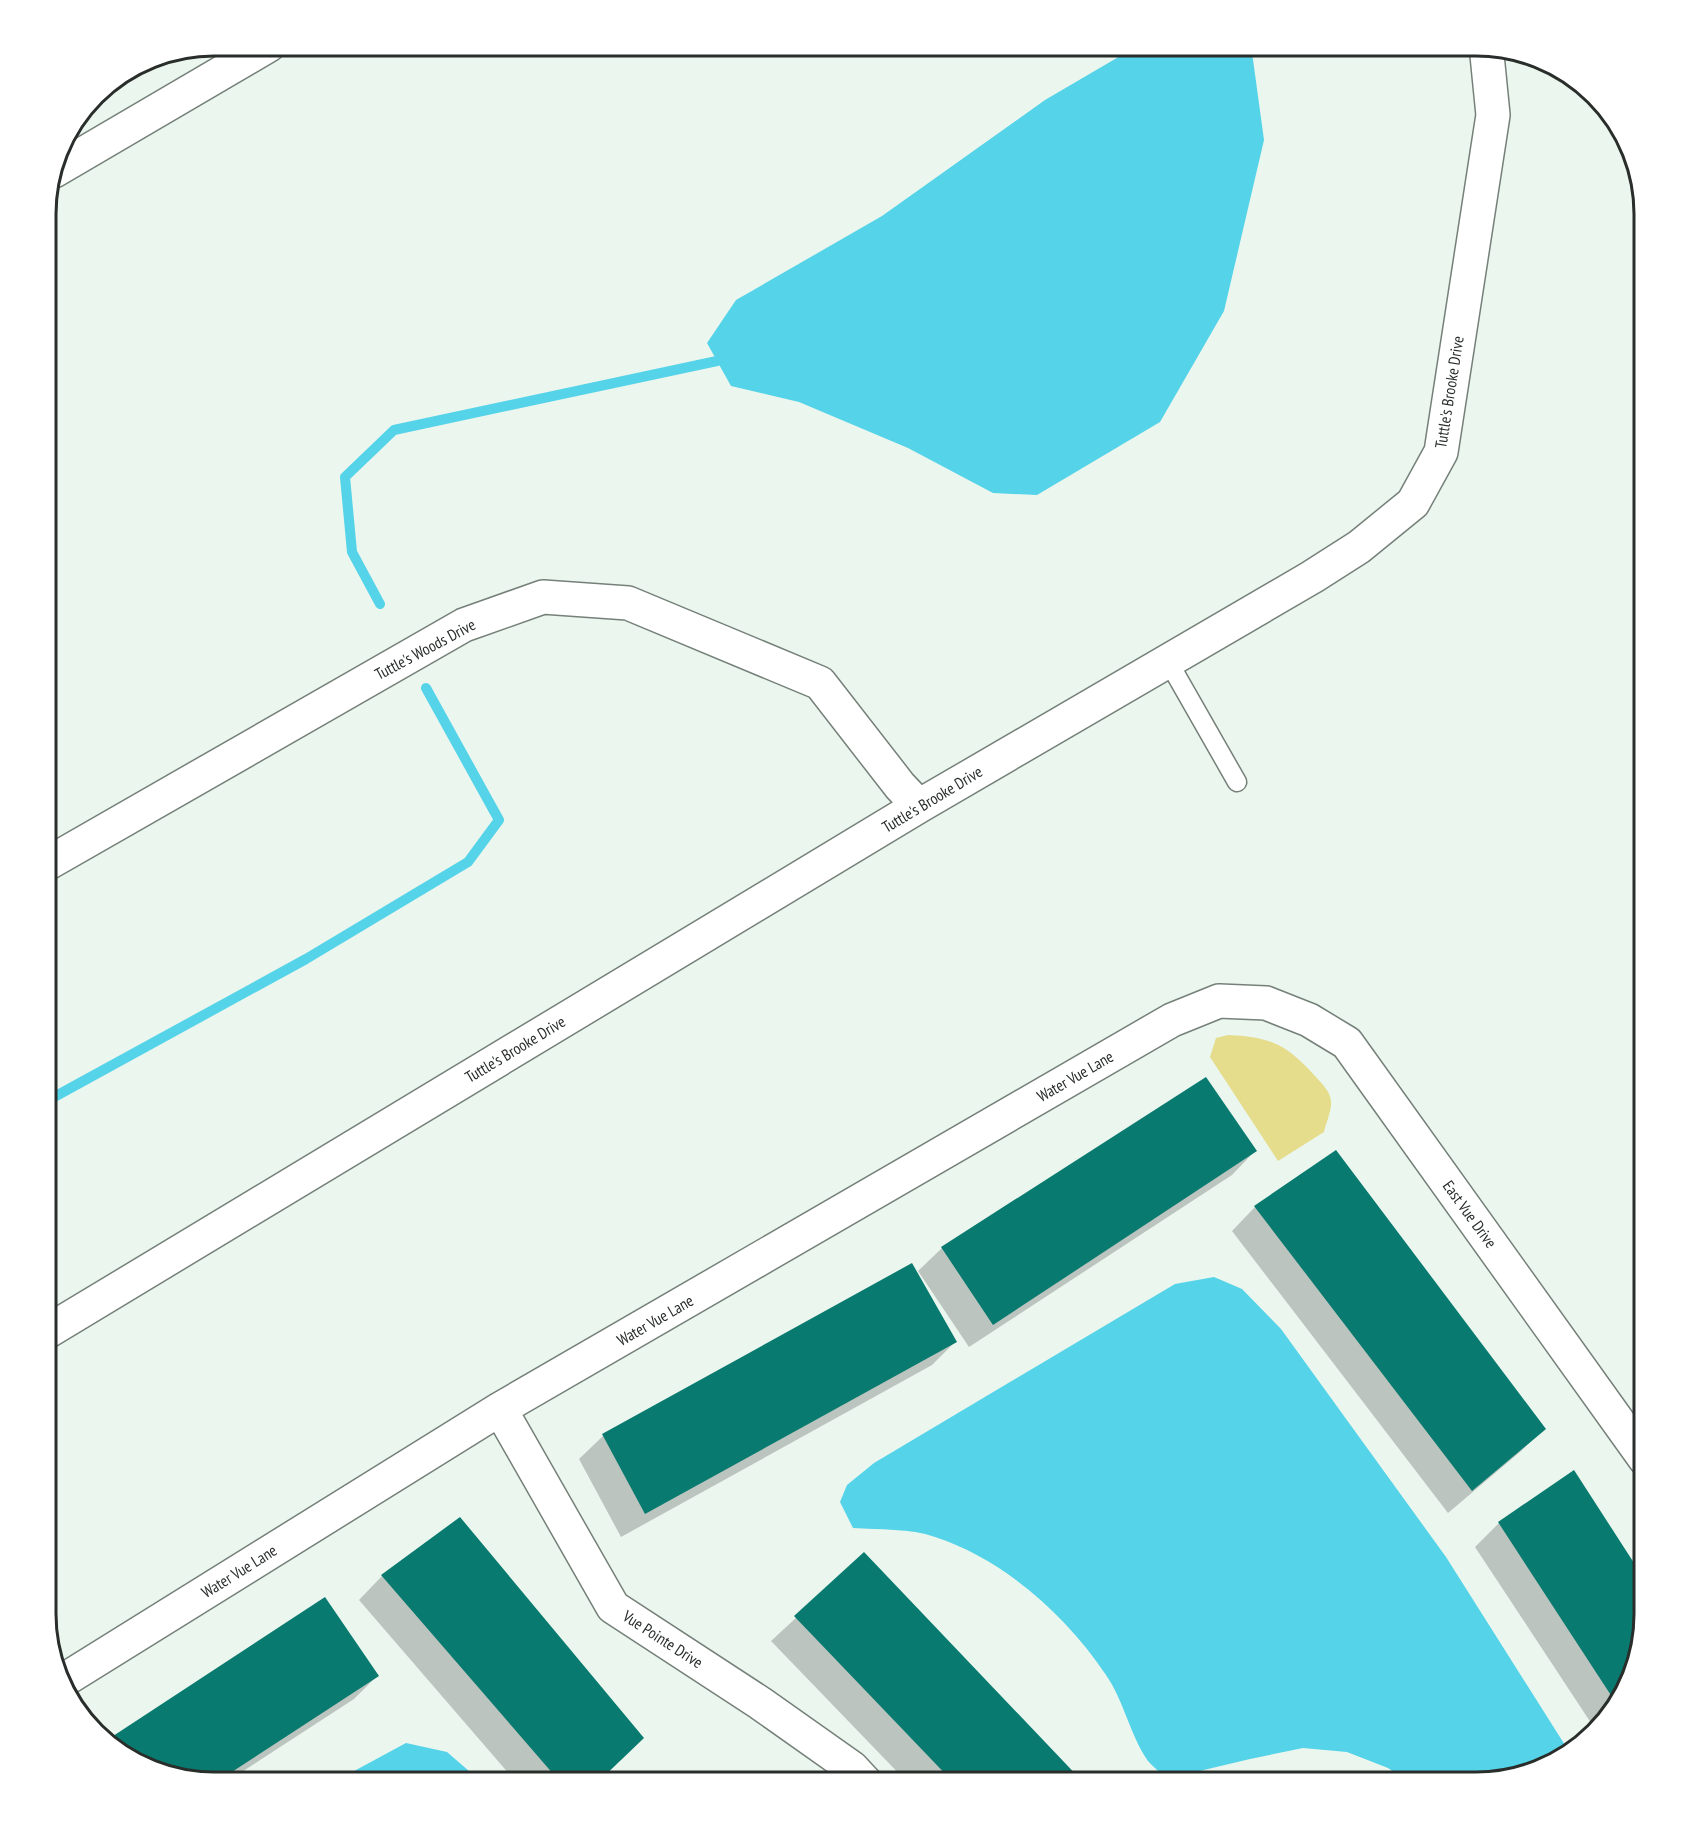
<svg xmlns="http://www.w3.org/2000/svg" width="1690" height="1828" font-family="'PT Sans Narrow',sans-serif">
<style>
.green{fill:#e5dd8c}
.water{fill:#55d3e8}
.shadow{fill:#0003}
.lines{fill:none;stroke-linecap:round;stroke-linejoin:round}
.stream{stroke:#55d3e8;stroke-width:10}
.building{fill:#097a6f}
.lane-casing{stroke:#758079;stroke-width:21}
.street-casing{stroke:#758079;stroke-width:36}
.lane{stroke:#fff;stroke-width:18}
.street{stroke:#fff;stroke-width:33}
.labels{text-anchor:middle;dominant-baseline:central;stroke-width:6;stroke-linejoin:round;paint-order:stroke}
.street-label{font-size:16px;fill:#292e2b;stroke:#fff}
.rim{fill:none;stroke:#292e2b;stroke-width:3}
</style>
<rect width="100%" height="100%" fill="#eaf6ee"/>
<path class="green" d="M1228,1035C1272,1037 1287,1045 1316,1077C1322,1084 1330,1091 1331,1101C1332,1110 1326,1123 1324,1132L1278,1161L1210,1057L1216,1038Z"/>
<path class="water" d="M1139,45H1251L1264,140L1224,311L1160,422L1037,495L993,493L908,448L799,402L731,386L707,343L736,300L882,216L1045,100Z
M1214,1277L1242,1289L1281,1329L1446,1557L1570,1753L1531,1774L1477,1783H1410L1388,1768L1347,1752L1303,1748L1250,1759L1187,1774L1165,1777C1160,1772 1153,1767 1148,1761C1130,1735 1124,1701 1106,1675C1066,1615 1003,1559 935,1537C910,1528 879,1530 853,1528L840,1502L847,1485L874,1463L1175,1284Z
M406,1743L447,1752L477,1778L479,1783H332Z"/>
<path class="shadow" d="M1255,1151L1232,1175L969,1347L918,1271L942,1248Z
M1255,1207L1544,1428L1520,1452L1448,1513L1232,1231Z
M912,1265L955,1342L932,1365L621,1537L579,1459L603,1436Z
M1499,1523L1645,1615L1627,1689L1595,1729L1475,1547Z
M864,1555L1082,1783H908L771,1641Z
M382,1576L596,1783H517L359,1600Z
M377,1676L354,1699L225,1783H213L139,1765L108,1741Z"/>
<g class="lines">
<path class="stream" d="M380,604L352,552L345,477L394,430L717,361
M45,1102L306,959L468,862L499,820L426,688"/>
</g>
<path class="building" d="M1206,1077L1257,1151L993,1325L941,1247Z
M1336,1150L1546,1429L1472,1491L1254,1206Z
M912,1263L957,1342L645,1514L602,1434Z
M1574,1470L1645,1580V1615L1627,1689L1616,1703L1498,1522Z
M460,1517L644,1738L597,1783H561L381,1575Z
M864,1552L1084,1783H954L794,1616Z
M325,1597L379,1676L215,1783L139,1765L107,1740Z"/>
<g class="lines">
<g class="lane-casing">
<path id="lane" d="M1168,661L1237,782"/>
</g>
<g class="street-casing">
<path id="street" d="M54,171L269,45
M45,865L464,625L543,597L628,603L820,683L900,786L919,806
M45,1333L919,806L1312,577L1359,547L1413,503L1441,452L1493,115L1486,45
M500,1409L613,1607L760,1703L852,1768L866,1783
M61,1682L500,1409L1172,1020L1219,1001L1266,1003L1309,1020L1347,1043L1645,1459"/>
</g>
<use href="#lane" class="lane"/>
<use href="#street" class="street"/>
</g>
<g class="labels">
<g class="street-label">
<text transform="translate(1449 392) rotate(-81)">Tuttle's Brooke Drive</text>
<text transform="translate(425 649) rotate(-28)">Tuttle's Woods Drive</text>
<text transform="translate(932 799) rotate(-31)">Tuttle's Brooke Drive</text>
<text transform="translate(515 1049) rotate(-31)">Tuttle's Brooke Drive</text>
<text transform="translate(1075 1076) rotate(-30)">Water Vue Lane</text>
<text transform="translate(1470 1214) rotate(54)">East Vue Drive</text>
<text transform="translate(655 1320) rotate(-30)">Water Vue Lane</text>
<text transform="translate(239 1571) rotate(-32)">Water Vue Lane</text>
<text transform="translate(663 1639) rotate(33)">Vue Pointe Drive</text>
</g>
</g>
<path d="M0 0H1690V1828H0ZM214 56H1476A158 158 0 0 1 1634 214V1614A158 158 0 0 1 1476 1772H214A158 158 0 0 1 56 1614V214A158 158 0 0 1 214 56Z" fill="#fff" fill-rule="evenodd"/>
<path class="rim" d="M214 56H1476A158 158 0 0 1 1634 214V1614A158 158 0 0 1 1476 1772H214A158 158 0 0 1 56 1614V214A158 158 0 0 1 214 56Z"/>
</svg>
